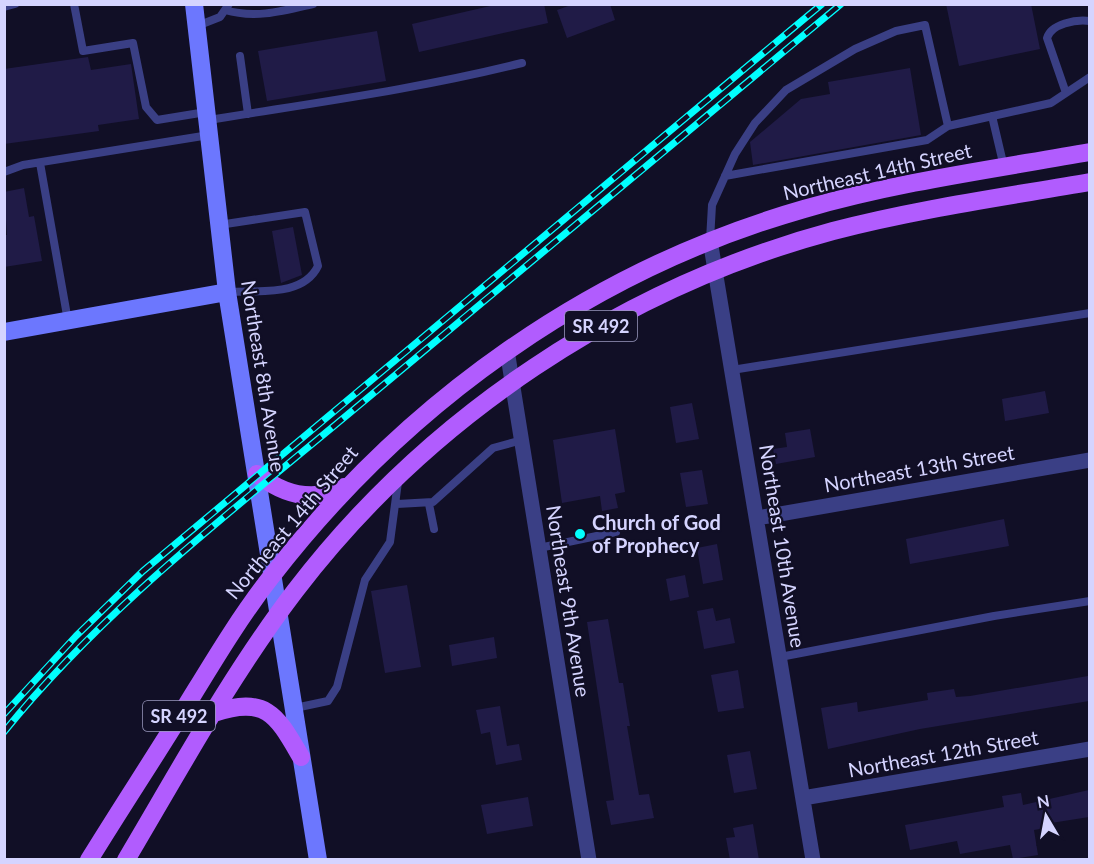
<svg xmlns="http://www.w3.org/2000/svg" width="1094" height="864" font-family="Lato,sans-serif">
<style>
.building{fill:#201b47}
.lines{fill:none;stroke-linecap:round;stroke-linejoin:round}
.lane{stroke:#3a3f85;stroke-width:8}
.street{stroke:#3a3f85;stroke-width:15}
.secondary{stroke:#6c77fe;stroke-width:18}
.primary{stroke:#b15cfe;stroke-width:18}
.rail-casing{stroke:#01fefe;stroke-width:7}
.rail{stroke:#110f26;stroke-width:4.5;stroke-dasharray:14;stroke-linecap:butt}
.poi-dot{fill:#01fefe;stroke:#110f26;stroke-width:2}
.labels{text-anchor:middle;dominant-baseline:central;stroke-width:4.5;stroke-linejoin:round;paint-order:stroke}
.shield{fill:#110f26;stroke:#9a99be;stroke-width:1.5}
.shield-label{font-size:18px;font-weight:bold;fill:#d5d4ff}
.street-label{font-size:20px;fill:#d5d4ff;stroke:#110f26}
.poi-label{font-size:20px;font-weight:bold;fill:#d5d4ff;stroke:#110f26;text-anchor:start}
</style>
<rect width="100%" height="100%" fill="#110f26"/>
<path class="building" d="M499,4H544L548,23L419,52L412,24Z
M574,4H610L615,20L567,38L557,10Z
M946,4H1031L1040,49L959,66Z
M377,31L386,81L267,101L258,51Z
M88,57L91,70L131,64L139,119L98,125L99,131L4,144V69Z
M910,68L921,135L753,165L750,142L801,99L830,94L828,82Z
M24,188L29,217L34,216L42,261L4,267V235H7L4,192Z
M293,227L302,275L281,283L272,231Z
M1045,391L1049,413L1005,421L1002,399Z
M692,403L699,439L676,443L670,407Z
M615,429L625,492L615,494L618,508L602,511L600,496L562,503L553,440Z
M810,429L815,457L776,464L773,449L787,447L785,433Z
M702,470L708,504L686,507L680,473Z
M1004,519L1009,546L910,564L906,539Z
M717,544L723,580L703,584L697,548Z
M685,575L689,597L670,601L666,579Z
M407,585L421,667L385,673L371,591Z
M713,608L716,621L730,618L735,643L704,649L697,611Z
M608,619L619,683H623L630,726H627L639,795L649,794L654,818L611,825L606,801L614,800L587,622Z
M494,637L497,658L452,666L449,645Z
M738,670L744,708L718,712L711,675Z
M1088,676L1089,701L920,729L828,749L821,708L857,702L858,712L928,700L927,693L954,689L956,697L970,696Z
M500,706L507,746L519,744L522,760L496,765L490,732L481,734L476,710Z
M750,751L757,789L734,793L727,755Z
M1089,790V817L1051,823V827L1034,830L1038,855L1013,859L1010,845L960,854L957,841L910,850L905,825L1004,807L1002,796L1021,793L1023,805Z
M528,797L533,826L487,834L481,805Z
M753,824L759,860H730L726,838L735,837L733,828Z"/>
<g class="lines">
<path class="lane" d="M74,4L83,51L133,43L146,107L157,120L206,112
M4,7L15,4
M225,10C255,19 283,11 313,4
M197,26L220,17L229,4
M240,56L248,114
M1066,93L1047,38C1051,24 1076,19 1090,21
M992,116L1004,167
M209,120C313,103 419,89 522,63
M40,163L68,321
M4,172L23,165L209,135
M725,176L927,140L948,126
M219,225L305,212L318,266C303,297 259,290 229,292
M710,240L712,205L735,154L755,123L786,90L855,49L896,31L925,25L948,126L1051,103L1090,77
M732,370L1090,313
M397,504L433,502L493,448L522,440
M429,504L434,529
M539,548L616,532
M780,657L994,616L1090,601
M295,708L328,701L337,687L365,580L390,542L398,482"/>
<path class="street" d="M710,240L813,860
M507,350L589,860
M757,518L1090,460
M803,798L1090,749"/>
<path class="secondary" d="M194,4L227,292L318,860
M4,332L227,292"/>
<path class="primary" d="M257,474C284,495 313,503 344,487
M214,713C267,695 277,716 301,757
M89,860C121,808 154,758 186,706C213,662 239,618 271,577C406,402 591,270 804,209C897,182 994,169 1090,152
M126,860C180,769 231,675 295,591C428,417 621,288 833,231C917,209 1004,197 1090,182"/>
<g class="rail-casing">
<path id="rail" d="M4,714L76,636L143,571L822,4
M4,732C103,609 232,511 352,411C515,275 678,140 841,4"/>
</g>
<use href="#rail" class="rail"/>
</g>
<circle class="poi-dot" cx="580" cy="534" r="6"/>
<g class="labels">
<g class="shield">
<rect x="565" y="311" width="72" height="30" rx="4.5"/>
<rect x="143" y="701" width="72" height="30" rx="4.5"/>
</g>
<g class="shield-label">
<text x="601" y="326">SR 492</text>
<text x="179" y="716">SR 492</text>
</g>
<g class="street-label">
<text transform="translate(877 171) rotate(-13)">Northeast 14th Street</text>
<text transform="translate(264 376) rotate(81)">Northeast 8th Avenue</text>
<text transform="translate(919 468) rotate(-10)">Northeast 13th Street</text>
<text transform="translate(291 522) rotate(-50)">Northeast 14th Street</text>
<text transform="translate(783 546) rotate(81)">Northeast 10th Avenue</text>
<text transform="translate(569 601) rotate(81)">Northeast 9th Avenue</text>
<text transform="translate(943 753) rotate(-10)">Northeast 12th Street</text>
</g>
<g class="poi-label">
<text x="592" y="522">Church of God<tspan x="592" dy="23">of Prophecy</tspan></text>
</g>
</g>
<rect width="1094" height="864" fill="none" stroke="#d5d4ff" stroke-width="12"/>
<g transform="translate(1046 816) rotate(350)" stroke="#110f26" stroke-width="4.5" paint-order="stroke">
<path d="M0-4.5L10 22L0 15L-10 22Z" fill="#d5d4ff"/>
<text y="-9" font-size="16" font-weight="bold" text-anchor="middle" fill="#d5d4ff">N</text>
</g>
</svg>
